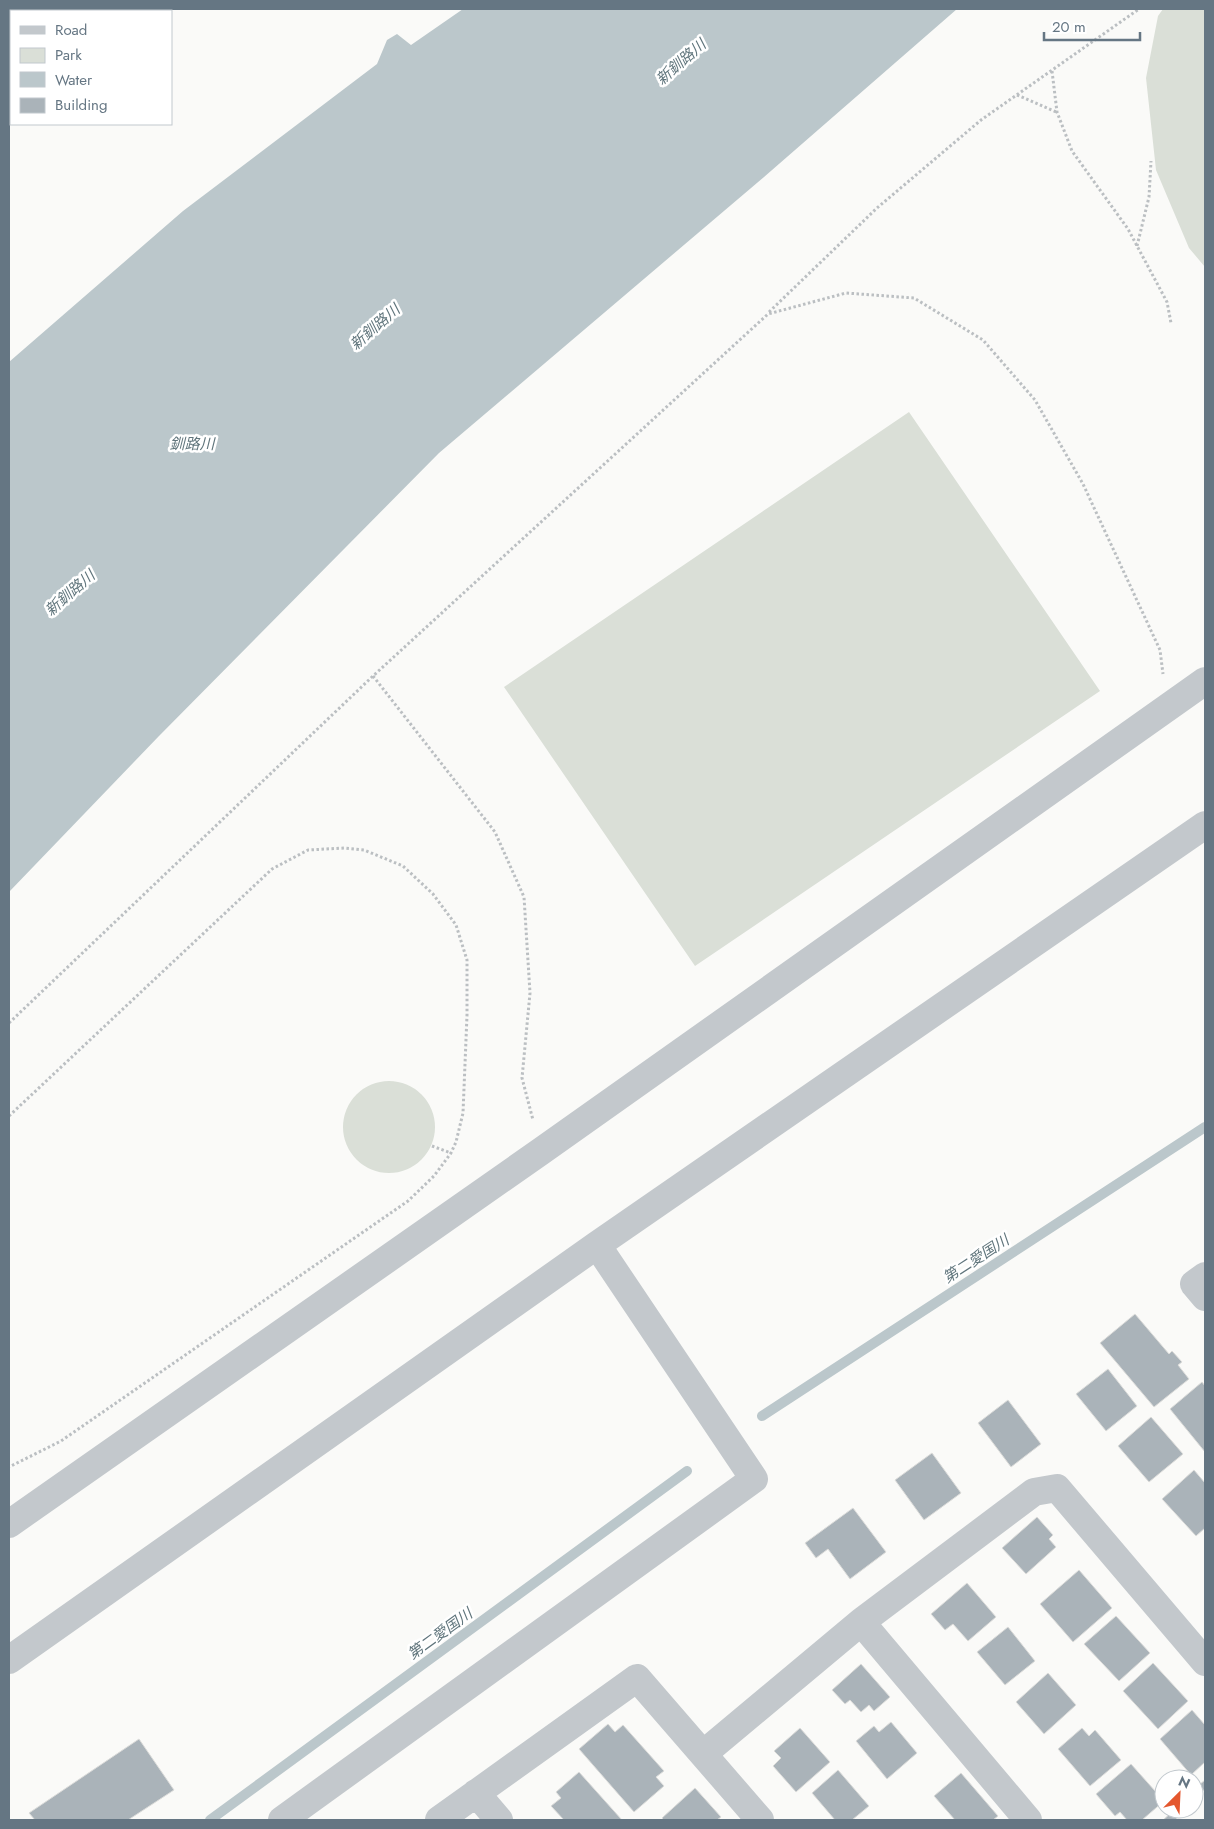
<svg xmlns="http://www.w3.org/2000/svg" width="1214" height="1829" font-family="Jost,'Noto Sans JP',sans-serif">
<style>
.green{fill:#dadfd7}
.water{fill:#bbc7cb}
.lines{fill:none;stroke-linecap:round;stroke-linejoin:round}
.stream{stroke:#bbc7cb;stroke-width:10}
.building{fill:#aab3b9;stroke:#dcdcda}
.path{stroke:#bbbfc2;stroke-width:3;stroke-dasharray:2.5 2.5;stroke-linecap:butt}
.minor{stroke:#c3c8cc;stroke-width:28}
.labels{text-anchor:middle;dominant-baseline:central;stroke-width:5;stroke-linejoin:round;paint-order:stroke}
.water-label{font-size:15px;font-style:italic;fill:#60757c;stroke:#fff}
</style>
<rect width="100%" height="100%" fill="#fafaf8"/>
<path class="green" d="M1163,9H1205V267L1189,248L1156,170L1146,78L1158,16Z
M909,412L1100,691L695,966L504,687Z
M343 1127a46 46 0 1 1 92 0a46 46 0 1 1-92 0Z"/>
<path class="water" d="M463,9H957L764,177L439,453L159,736L9,892V362L183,211L377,64L387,40L397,34L411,45Z"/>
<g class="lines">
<path class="stream" d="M762,1416L1205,1127
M210,1820L687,1471"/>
</g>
<path class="building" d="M1135,1314L1169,1354L1172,1351L1182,1362L1178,1365L1189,1379L1154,1407L1100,1343Z
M1108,1369L1137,1406L1106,1431L1076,1394Z
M1202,1382L1205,1386V1452L1170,1409Z
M1008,1400L1041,1444L1011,1467L978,1423Z
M1151,1417L1183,1454L1149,1482L1118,1446Z
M932,1453L961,1493L924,1520L895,1480Z
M1194,1470L1205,1483V1528L1196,1536L1162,1499Z
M853,1508L886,1552L850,1579L828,1549L816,1558L805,1543Z
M1037,1517L1053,1535L1049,1539L1056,1547L1026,1574L1002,1548Z
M1079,1570L1112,1608L1073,1642L1040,1604Z
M967,1583L996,1617L968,1641L953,1624L945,1630L931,1614Z
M1116,1616L1150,1653L1119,1681L1084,1644Z
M1008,1627L1035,1661L1005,1685L977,1652Z
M1153,1663L1188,1701L1158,1729L1123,1691Z
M861,1664L890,1697L874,1711L869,1705L861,1712L850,1700L845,1704L832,1690Z
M1048,1673L1076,1705L1044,1734L1016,1702Z
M1192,1710L1205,1725V1762L1191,1775L1160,1739Z
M891,1722L917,1753L887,1779L856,1741L874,1726L879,1732Z
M608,1724L615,1732L623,1725L664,1771L656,1777L664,1786L634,1812L579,1749Z
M800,1728L830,1762L796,1792L773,1766L781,1758L774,1751Z
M1082,1728L1089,1736L1095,1730L1121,1760L1090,1786L1058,1749Z
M139,1739L174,1790L128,1820H35L29,1813Z
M1131,1764L1164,1801L1142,1820H1127L1120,1812L1115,1816L1096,1794Z
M838,1770L869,1806L852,1820H835L812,1793Z
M579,1772L622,1820H564L551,1806L561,1798L556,1792Z
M961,1773L998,1816L993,1820H955L934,1796Z
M1205,1780V1792L1199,1785Z
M695,1788L721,1817L717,1820H664L662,1818Z
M1171,1813L1178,1820H1163Z"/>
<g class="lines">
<path class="path" d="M73,11L76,9
M9,63L11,61
M1052,71L1057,112L1072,151L1128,229L1167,302L1171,323
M1017,95L1056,112
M1137,246L1149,197L1151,161
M769,312L877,208L981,120L1139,9
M373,676L495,832L524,897L530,993L522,1078L533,1120
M9,1023L373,676L768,314L846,293L914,298L983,340L1035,400L1083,484L1160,650L1163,674
M9,1116L272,869L308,850L344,848L364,850L403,866L433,894L456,925L467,960V1015L463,1113L456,1142L451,1153L434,1176L408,1201L61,1441L9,1467
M432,1146L451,1153"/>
<path class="minor" d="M1205,1276L1194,1284L1205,1297
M9,1524L540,1152L1205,681
M861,1622L1034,1492L1057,1488L1205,1662
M9,1660L597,1245L1205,825
M703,1754L861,1622L1028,1820
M476,1793L499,1820
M282,1820L754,1479L597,1245
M439,1820L637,1678L760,1820"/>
</g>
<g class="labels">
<g class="water-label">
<text transform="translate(681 62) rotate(-41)">新釧路川</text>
<text transform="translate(375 327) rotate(-41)">新釧路川</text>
<text x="192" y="444">釧路川</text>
<text transform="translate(70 593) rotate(-41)">新釧路川</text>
<text transform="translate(976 1259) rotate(-33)">第二愛国川</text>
<text transform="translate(440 1634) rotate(-36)">第二愛国川</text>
</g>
</g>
<rect width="1214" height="1829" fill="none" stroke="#657683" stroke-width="20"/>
<rect x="10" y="10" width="162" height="115" fill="#ffffff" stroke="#c1c8cd"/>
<rect x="20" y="26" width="25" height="8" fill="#c3c8cc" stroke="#c1c8cd"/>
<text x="55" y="35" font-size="15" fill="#657683">Road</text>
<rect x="20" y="48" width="25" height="15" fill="#dadfd7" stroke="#c1c8cd"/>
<text x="55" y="60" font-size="15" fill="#657683">Park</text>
<rect x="20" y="72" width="25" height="15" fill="#bbc7cb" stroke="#c1c8cd"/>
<text x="55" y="85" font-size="15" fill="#657683">Water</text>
<rect x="20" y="98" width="25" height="15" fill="#aab3b9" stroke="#c1c8cd"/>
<text x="55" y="110" font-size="15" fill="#657683">Building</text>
<g transform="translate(1179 1794) rotate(24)"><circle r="24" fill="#ffffff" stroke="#c1c8cd"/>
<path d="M0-4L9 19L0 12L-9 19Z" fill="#e4572e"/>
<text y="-8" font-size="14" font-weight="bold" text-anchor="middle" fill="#657683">N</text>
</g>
<path d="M1044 32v8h96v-8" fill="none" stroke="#657683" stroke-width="2.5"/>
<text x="1052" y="32" font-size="15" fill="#657683" stroke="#ffffff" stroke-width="4" paint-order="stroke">20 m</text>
</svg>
